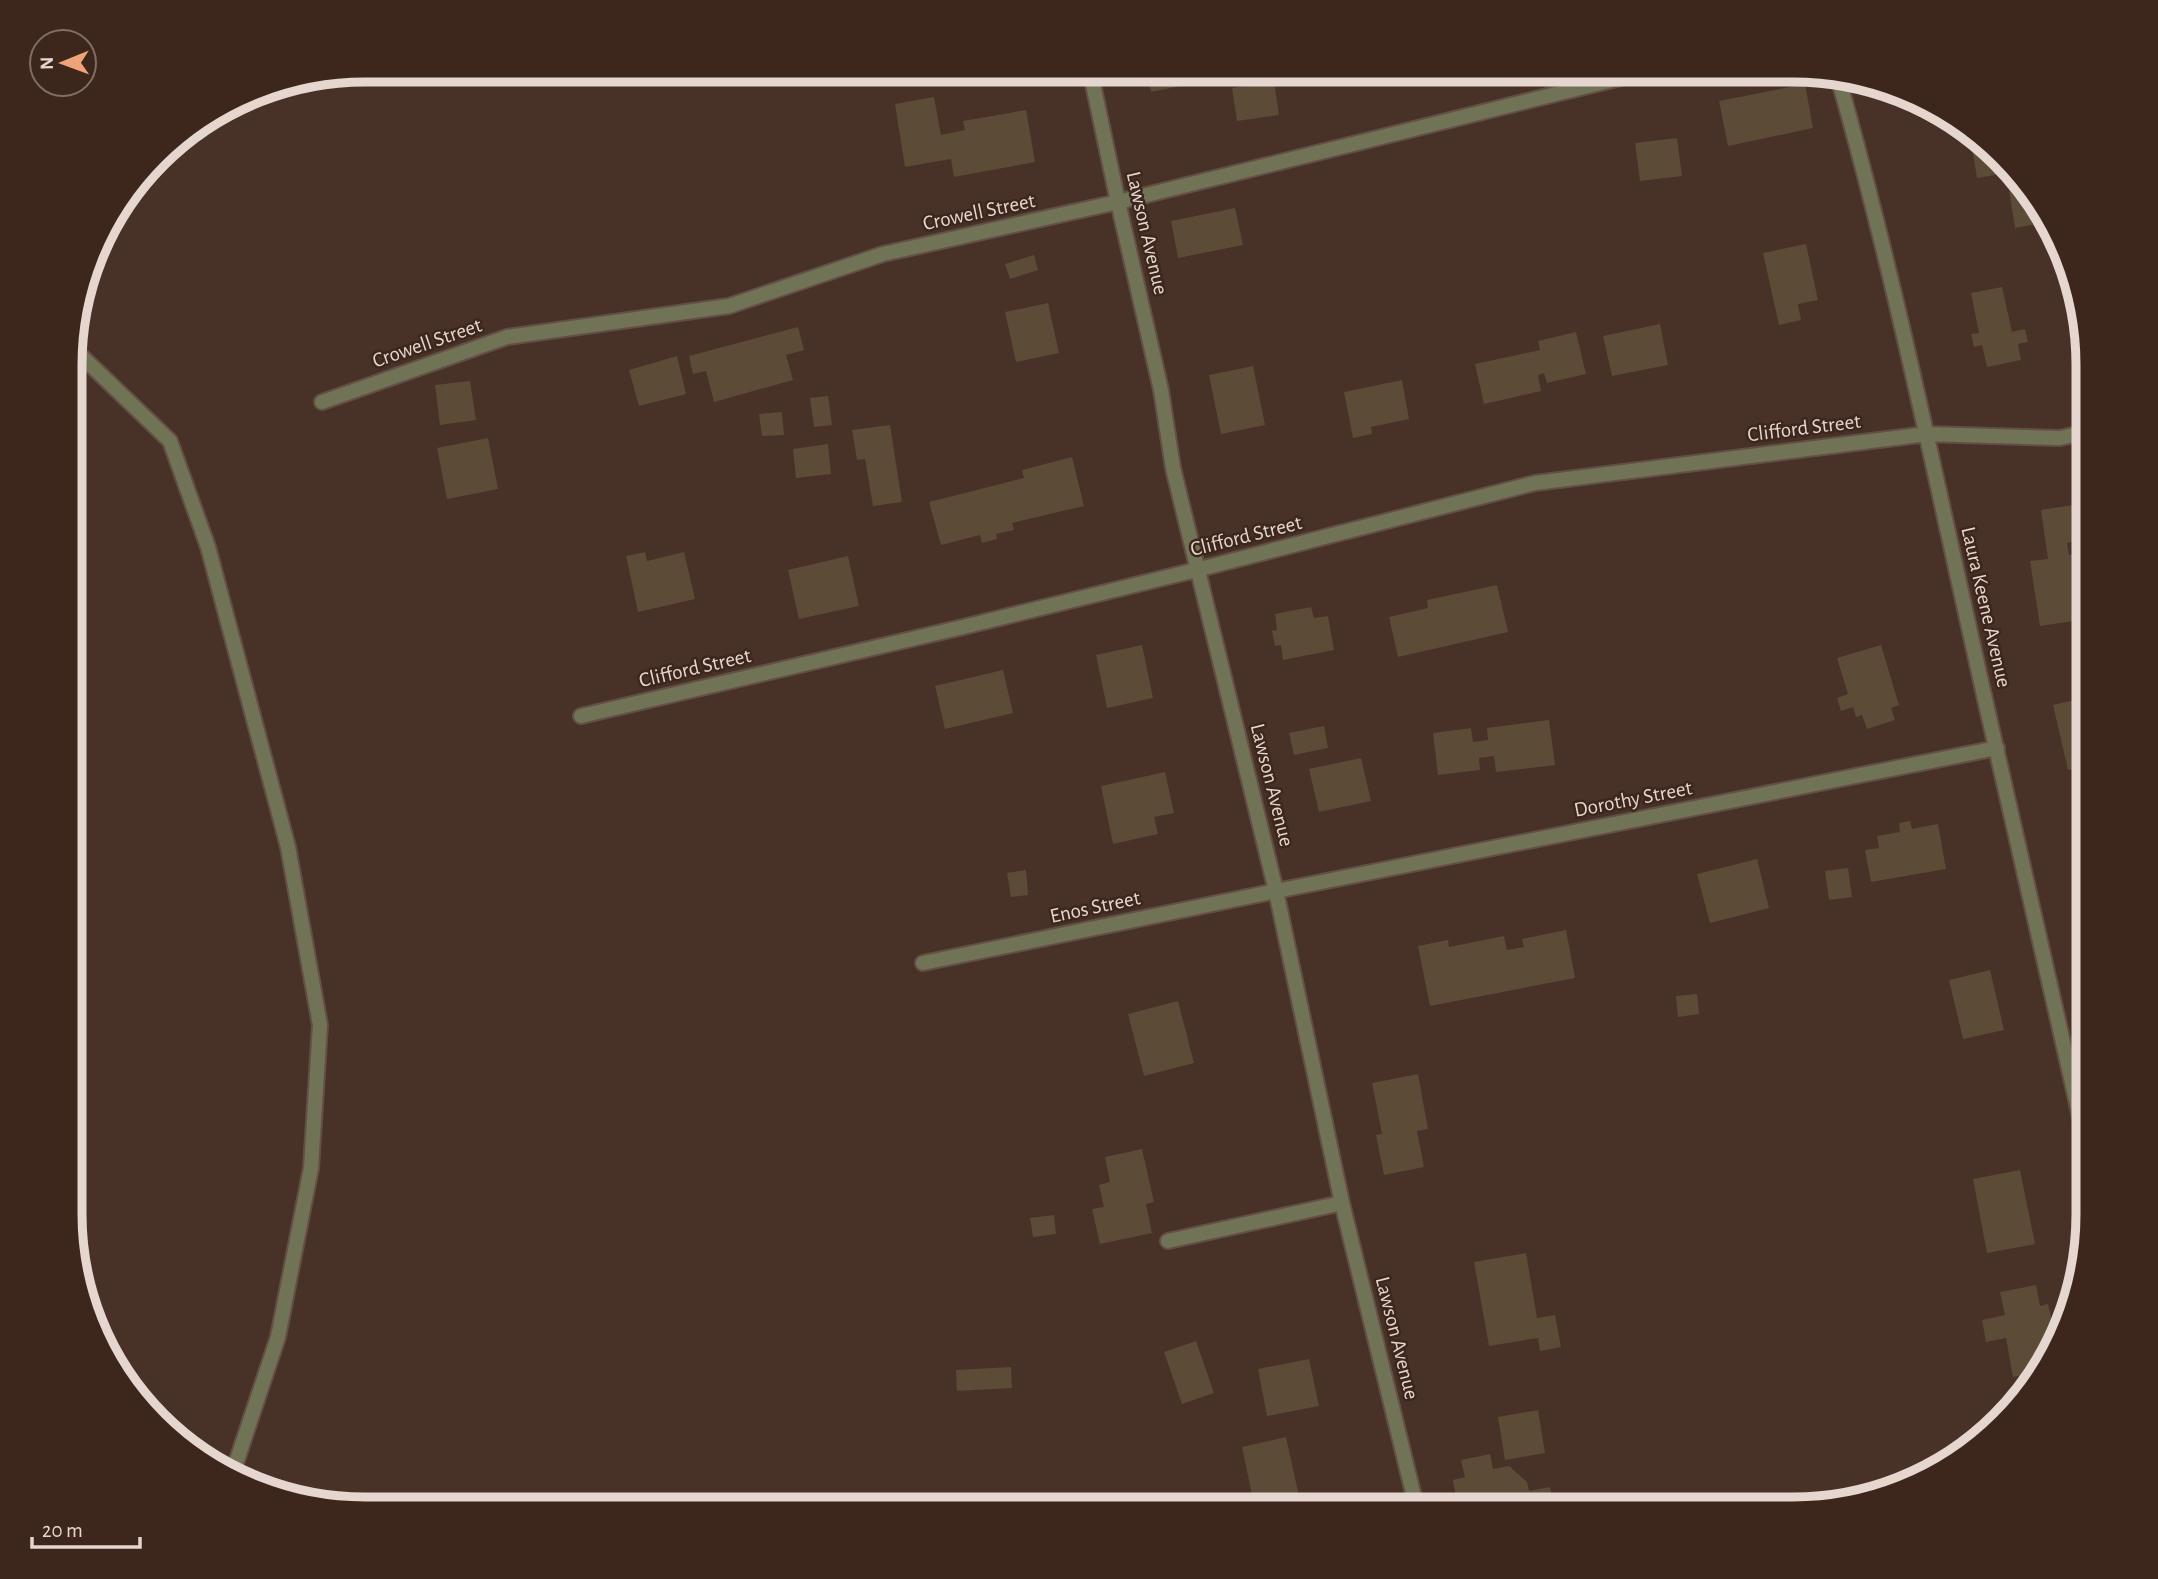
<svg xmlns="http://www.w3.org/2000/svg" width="2158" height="1579" font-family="'Alegreya Sans',sans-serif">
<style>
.green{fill:#4f5727}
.building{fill:#5c4b37}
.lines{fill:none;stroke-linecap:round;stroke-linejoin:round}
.lane-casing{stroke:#644f45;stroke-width:18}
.street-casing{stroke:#644f45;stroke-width:18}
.lane{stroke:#707355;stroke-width:14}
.street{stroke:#707355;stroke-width:14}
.labels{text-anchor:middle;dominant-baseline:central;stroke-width:5;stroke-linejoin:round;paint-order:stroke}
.street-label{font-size:21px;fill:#e5d6cf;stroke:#3d271d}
.rim{fill:none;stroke:#e5d6cf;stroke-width:9}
</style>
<rect width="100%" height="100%" fill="#483127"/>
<path class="green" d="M365,70H432L416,85H393L360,71Z"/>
<path class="building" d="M1146,70H1188L1190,84L1151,92Z
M1274,81L1279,115L1237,121L1232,88Z
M1805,84L1813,128L1728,146L1719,101Z
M934,97L941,135L965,130L963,121L1026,110L1035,162L954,177L951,159L905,167L895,104Z
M1969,129L1973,131L2007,173L1977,178Z
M1677,138L1682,176L1640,181L1635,143Z
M2014,181L2037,210L2048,222L2015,228L2009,190L2015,189Z
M1235,208L1243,245L1178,258L1171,221Z
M1806,244L1818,300L1798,304L1801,320L1779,325L1763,253Z
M1034,255L1038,270L1010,279L1005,264Z
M2002,287L2012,332L2025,329L2028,342L2018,344L2021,360L1987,367L1982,345L1974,347L1971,334L1979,333L1971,293Z
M1048,303L1059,353L1016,362L1005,312Z
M1660,324L1668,365L1612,376L1603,336Z
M798,327L804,350L786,355L793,380L714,402L706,371L693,374L689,356Z
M1576,332L1586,374L1547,383L1544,373L1538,375L1541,391L1484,404L1475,364L1540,350L1538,341Z
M677,356L686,394L639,406L629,370Z
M1253,366L1265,425L1221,434L1209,375Z
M1402,380L1409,419L1371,427L1372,434L1353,438L1344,392Z
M470,381L476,420L440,425L435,385Z
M828,396L832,425L814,427L810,398Z
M782,412L784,435L762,436L759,414Z
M890,425L902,502L873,506L865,459L857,460L852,430Z
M488,438L498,489L447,499L437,448Z
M828,444L831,474L796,478L793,449Z
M1072,457L1084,506L1012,523L1014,530L996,534L997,539L982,543L980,535L941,545L929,502L1024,478L1022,470Z
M2073,505L2078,541L2067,543L2069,555L2077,554L2087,619L2040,626L2030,561L2048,559L2041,510Z
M645,552L647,561L684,552L695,599L638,612L626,556Z
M848,556L859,606L799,619L788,570Z
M1497,585L1508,632L1398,657L1389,617L1428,608L1427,600Z
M1311,607L1314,618L1328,616L1334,650L1283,660L1281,645L1275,646L1272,631L1277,630L1275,614Z
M1142,645L1153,698L1107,708L1096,655Z
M1881,645L1899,705L1891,708L1895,720L1867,729L1862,715L1856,717L1853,707L1841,711L1837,698L1848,694L1837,658Z
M1003,670L1013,713L945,729L935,686Z
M2087,697V766L2068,770L2053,705Z
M1549,720L1555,765L1496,772L1494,756L1479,758L1480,770L1438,775L1433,733L1471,728L1473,742L1488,740L1487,728Z
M1324,726L1328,748L1294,755L1289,733Z
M1361,758L1371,801L1319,812L1309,769Z
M1165,772L1174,813L1154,817L1158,834L1113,844L1101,786Z
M1910,821L1912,829L1938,824L1946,869L1871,882L1865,850L1879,848L1877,836L1900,832L1899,823Z
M1757,859L1769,908L1710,923L1697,874Z
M1848,868L1852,897L1829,900L1825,871Z
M1026,870L1028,895L1011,897L1007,873Z
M1566,930L1575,978L1430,1006L1418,946L1448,940L1449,947L1504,936L1507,950L1524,947L1522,939Z
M1990,970L2004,1030L1963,1039L1949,980Z
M1697,994L1699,1014L1678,1017L1676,996Z
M1178,1001L1194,1063L1144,1076L1128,1014Z
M1418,1074L1428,1129L1417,1131L1424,1167L1384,1175L1376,1135L1382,1134L1372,1083Z
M1142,1149L1154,1202L1146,1204L1152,1233L1100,1244L1092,1209L1104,1207L1099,1185L1110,1182L1105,1157Z
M2020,1170L2035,1244L1987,1253L1973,1179Z
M1054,1215L1056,1234L1033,1237L1030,1218Z
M1526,1253L1537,1318L1555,1315L1561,1347L1540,1351L1538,1338L1489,1346L1474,1262Z
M2036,1285L2040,1306L2048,1304L2056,1340L2039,1372L2013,1377L2006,1338L1986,1342L1982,1320L2005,1315L2000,1292Z
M1196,1341L1214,1393L1182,1404L1164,1352Z
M1309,1359L1319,1406L1267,1416L1258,1369Z
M1011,1367L1012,1388L957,1391L956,1370Z
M1538,1410L1545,1453L1505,1460L1498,1417Z
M1286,1437L1301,1505L1282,1509H1255L1242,1447Z
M1490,1454L1493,1469L1509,1466L1527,1482L1529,1491L1550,1487L1554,1509H1498L1497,1503L1458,1509L1453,1480L1465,1477L1461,1460Z"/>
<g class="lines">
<g class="lane-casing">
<path id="lane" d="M72,347L170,441L208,547L288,847L320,1025L311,1168L278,1337L232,1475"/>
</g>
<g class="street-casing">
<path id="street" d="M1090,70L1118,202L1161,390L1173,468L1276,891L1342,1203L1417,1509
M1838,77C1891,263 1930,452 1972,641C2009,810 2050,978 2087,1148
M322,402L507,337L729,306L883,254L1118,202L1649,71
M581,716L963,627L1196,570L1535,483L1927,434L2060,438L2087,432
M923,963L1276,891L1997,748
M1168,1241L1342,1203"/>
</g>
<use href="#lane" class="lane"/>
<use href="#street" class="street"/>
</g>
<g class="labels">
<g class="street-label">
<text transform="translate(979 212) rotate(-12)">Crowell Street</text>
<text transform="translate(1147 233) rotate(77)">Lawson Avenue</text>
<text transform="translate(427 343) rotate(-19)">Crowell Street</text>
<text transform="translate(1804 428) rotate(-7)">Clifford Street</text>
<text transform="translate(1246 536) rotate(-14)">Clifford Street</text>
<text transform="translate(1986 607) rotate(77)">Laura Keene Avenue</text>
<text transform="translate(695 668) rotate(-13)">Clifford Street</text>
<text transform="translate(1272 785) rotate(76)">Lawson Avenue</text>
<text transform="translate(1633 799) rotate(-11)">Dorothy Street</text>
<text transform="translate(1095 907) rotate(-12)">Enos Street</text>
<text transform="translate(1397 1338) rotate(76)">Lawson Avenue</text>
</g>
</g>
<path d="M0 0H2158V1579H0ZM365 82H1793A283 283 0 0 1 2076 365V1214A283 283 0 0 1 1793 1497H365A283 283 0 0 1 82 1214V365A283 283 0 0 1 365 82Z" fill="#3d271d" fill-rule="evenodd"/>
<path class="rim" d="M365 82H1793A283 283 0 0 1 2076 365V1214A283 283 0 0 1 1793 1497H365A283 283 0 0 1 82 1214V365A283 283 0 0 1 365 82Z"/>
<g transform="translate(63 63) rotate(269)"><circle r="33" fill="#3d271d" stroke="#806d64" stroke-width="2"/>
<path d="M0-5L12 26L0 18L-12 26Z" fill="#efa378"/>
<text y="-10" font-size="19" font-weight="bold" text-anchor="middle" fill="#e5d6cf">N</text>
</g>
<path d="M32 1537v10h108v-10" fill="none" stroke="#e5d6cf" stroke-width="3.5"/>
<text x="42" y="1537" font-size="21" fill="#e5d6cf" stroke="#3d271d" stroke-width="5" paint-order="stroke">20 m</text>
</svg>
